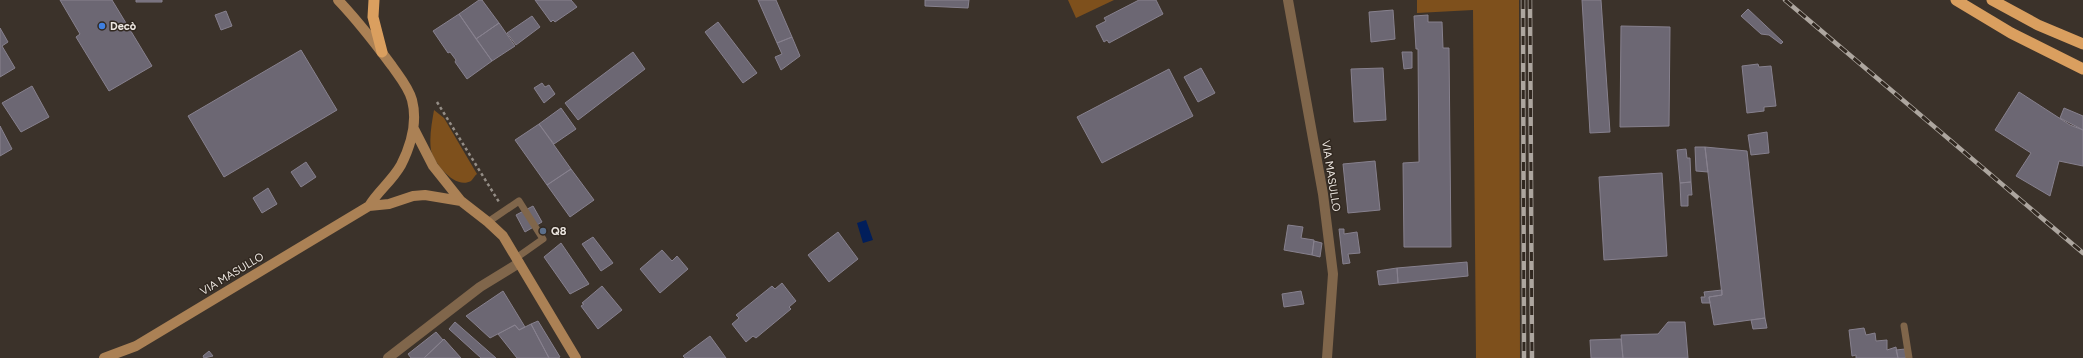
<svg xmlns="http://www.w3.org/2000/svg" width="2083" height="358" font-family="Figtree,sans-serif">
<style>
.green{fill:#7e501c}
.water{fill:#011e5b}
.building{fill:#6c6773;stroke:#87818e}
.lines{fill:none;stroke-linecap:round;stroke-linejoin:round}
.path{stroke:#958e87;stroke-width:2.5;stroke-dasharray:3 3;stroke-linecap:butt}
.service{stroke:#80664b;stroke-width:7}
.minor{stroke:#80664b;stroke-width:10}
.secondary{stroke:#ab8155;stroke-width:10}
.trunk{stroke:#da9f5f;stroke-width:11}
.rail-casing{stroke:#ada69f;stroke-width:4.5}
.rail{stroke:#312820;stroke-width:3;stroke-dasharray:9;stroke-linecap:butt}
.shop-dot{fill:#3f7fe0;stroke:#312820;stroke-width:1.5}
.service-dot{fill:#5c6f8a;stroke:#312820;stroke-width:1.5}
.labels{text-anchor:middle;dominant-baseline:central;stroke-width:3;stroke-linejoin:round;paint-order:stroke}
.poi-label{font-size:11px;font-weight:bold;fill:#ede7e1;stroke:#312820;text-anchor:start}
.street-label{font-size:11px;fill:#ede7e1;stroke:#312820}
</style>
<rect width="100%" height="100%" fill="#3b322a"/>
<path class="green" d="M1068,0H1114L1076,18Z
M1417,0H1519L1520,358H1476L1473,10L1417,13Z
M434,110L444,118L477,174C475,175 473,179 471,181C455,190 434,163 431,150C429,137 432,122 434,110Z"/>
<path class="water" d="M866,220L873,240L863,243L857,223Z"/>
<path class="building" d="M60,0H112L152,66L109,91L76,37L80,34Z
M136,0H162V2H136Z
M479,0H482L499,23L476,39L459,14Z
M535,0H571L577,7L555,22L553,20L551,22Z
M758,0H776L792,37L777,43Z
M925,0H969L968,8L925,6Z
M1139,0H1156L1163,14L1109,43L1107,40L1104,42L1096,26L1106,21L1104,18Z
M1582,0H1601L1610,132L1590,133Z
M1748,9L1783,42L1781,44L1769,35L1761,34L1741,16Z
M1393,10L1395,39L1371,42L1369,12Z
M226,11L232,26L221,30L215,15Z
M459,14L492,61L467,79L455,62L456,60L450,52L448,53L433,31Z
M1428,15V22H1442L1443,48H1449L1451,247H1404L1403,163L1419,162L1418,49H1416L1414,16Z
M532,16L540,27L516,45L507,33Z
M718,22L757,73L743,83L705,32Z
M499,23L515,46L492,61L476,39Z
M1621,26L1670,27L1669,126L1620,127Z
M0,28L8,42L2,46L15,68L0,77Z
M792,37L800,56L781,70L775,57L782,54L777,43Z
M301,50L337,110L224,177L188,116Z
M633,52L645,69L578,120L565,103Z
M1402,52H1412V68L1404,69Z
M1758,64L1759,67L1771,66L1776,106L1764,107V111L1747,113L1742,66Z
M1201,68L1215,93L1198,102L1184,77Z
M1383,68L1386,120L1354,122L1351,69Z
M1169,69L1193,116L1102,163L1077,117Z
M542,83L545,87L549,85L555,94L544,103L534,88Z
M32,86L49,117L21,132L2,103Z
M2019,92L2070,125L2083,130V166L2059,161L2050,196L2016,176L2031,153L1995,130Z
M561,108L576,129L554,144L539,124Z
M2064,108L2083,116V130L2060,118Z
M539,124L571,169L547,185L515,140Z
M0,126L12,149L0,156Z
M1767,132L1769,153L1751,155L1748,135Z
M1695,147H1705L1708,172L1696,171Z
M1705,147L1747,151L1765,318L1714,325L1709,297L1722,295Z
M1686,149L1687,158H1690L1691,182L1680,183L1677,150Z
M1375,161L1380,210L1348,213L1343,164Z
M306,162L316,177L301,187L291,172Z
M571,169L594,200L570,217L547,185Z
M1662,173L1667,256L1604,260L1599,177Z
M1691,182L1692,195H1688V206H1681L1680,183Z
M268,188L277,204L262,213L253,198Z
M533,206L542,222L525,232L516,215Z
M1288,225L1303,227L1301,238L1314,240L1312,255L1284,250Z
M1339,229H1344V234L1357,232L1360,253L1348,254L1350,263L1343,264Z
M838,232L858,259L829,282L808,255Z
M593,237L613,263L601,271L582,244Z
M1314,241L1322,243L1320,257L1312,255Z
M561,243L589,284L570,294L544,257Z
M662,250L672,261L677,256L688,269L660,293L640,269Z
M1467,262L1468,276L1398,283L1397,268Z
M1397,268L1398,283L1379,285L1377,271Z
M782,283L796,301L789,307L791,309L756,338L753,336L746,342L732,324L739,318L736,315L772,286L775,289Z
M602,286L622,310L598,329L581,306L584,304L582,303Z
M1722,290V295L1709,297L1710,303H1702L1701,297H1705L1704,292Z
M503,291L525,327L519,330L515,325L490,338L466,316Z
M1301,291L1304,304L1284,307L1282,294Z
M1765,318L1767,328L1753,329L1751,320Z
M538,321L560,357L558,358H549L531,324Z
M455,322L496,358H481L449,329Z
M1668,322H1685L1688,358H1623L1621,335L1658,334Z
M531,324L549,358H517L498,334L515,325L519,330Z
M1864,328L1866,335L1875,333L1876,341L1887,340V350L1896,347L1898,358H1856V355L1852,356L1849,330Z
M436,332L443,340L424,358H411L408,354Z
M710,336L726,358H685L683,356Z
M444,339L461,358H424L443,340Z
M1621,339L1623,358H1591L1590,340Z
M1905,349L1906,358H1898L1896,350Z
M209,351L213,356L204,358L203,356Z"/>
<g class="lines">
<path class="path" d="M437,102L499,202"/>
<path class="service" d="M488,222L519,201L543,239L516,258
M1904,326L1909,358"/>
<path class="minor" d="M1288,0L1323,194L1333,274L1327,358
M388,358L480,287L519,263"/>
<path class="secondary" d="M338,0C358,21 375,43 392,66C399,76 409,88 412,100C418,123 411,145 401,165C392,181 378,191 369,206
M414,129L433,166L461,201L488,222L503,236L576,358
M104,358L136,346L369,206L389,204L413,196L425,195L461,201"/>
<path class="trunk" d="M374,0L373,17L382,52
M1956,0L2011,33L2083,69
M1992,0L2038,25L2083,44"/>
<g class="rail-casing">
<path id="rail" d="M1523,0L1524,358
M1530,0L1532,358
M1785,0L2083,253"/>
</g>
<use href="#rail" class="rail"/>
</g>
<circle class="shop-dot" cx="102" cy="26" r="4"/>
<circle class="service-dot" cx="543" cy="231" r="4"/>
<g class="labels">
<g class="poi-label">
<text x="110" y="26">Decò</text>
<text x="551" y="231">Q8</text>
</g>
<g class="street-label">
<text transform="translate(1331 176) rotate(81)">VIA MASULLO</text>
<text transform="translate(232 274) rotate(-31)">VIA MASULLO</text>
</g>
</g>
</svg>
